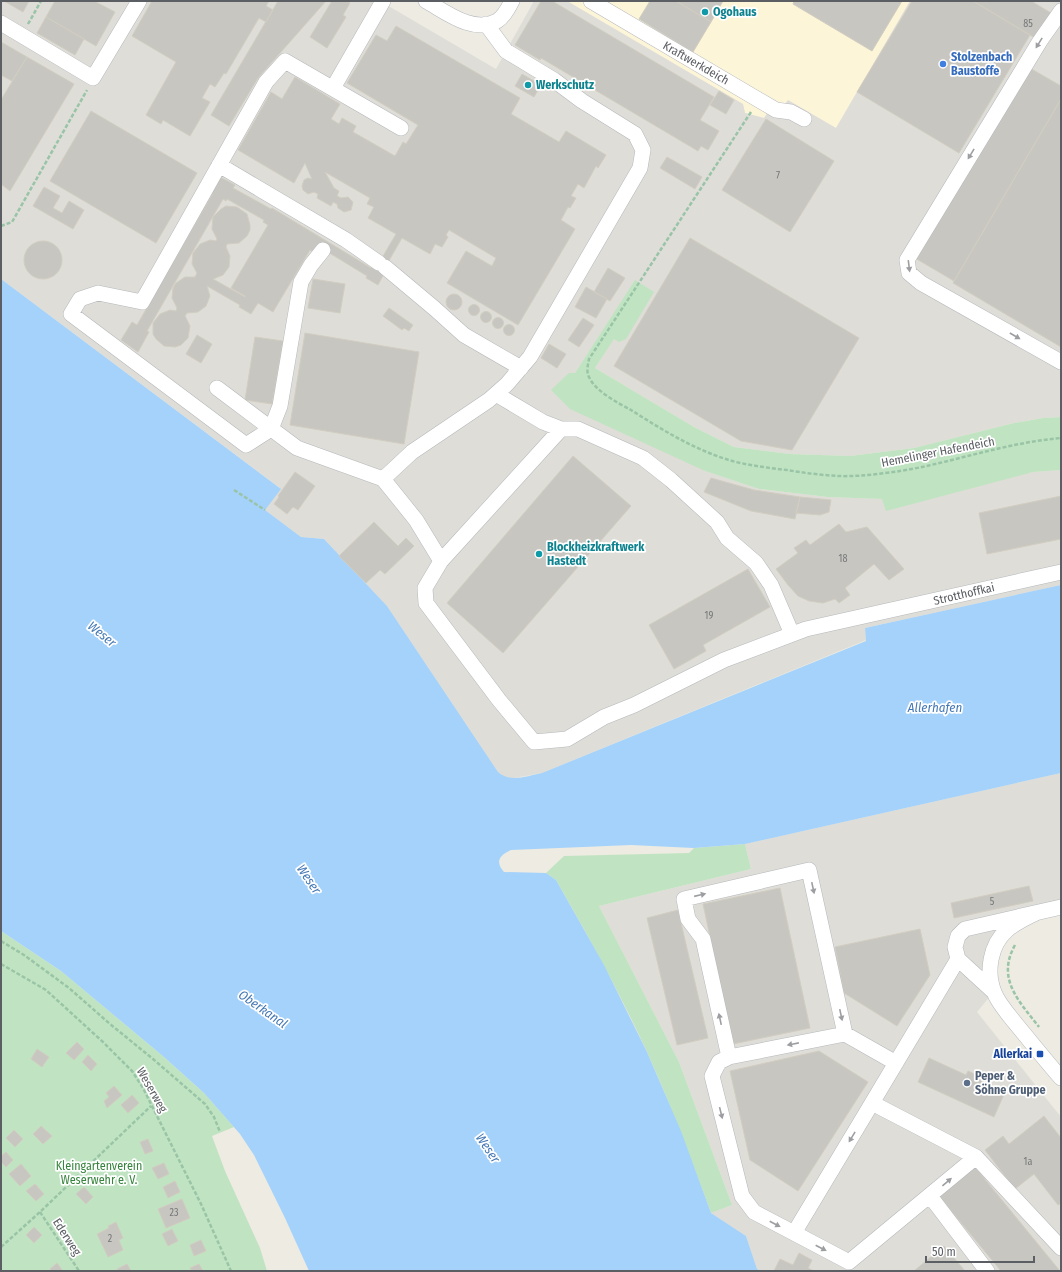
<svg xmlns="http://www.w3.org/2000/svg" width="1062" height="1272" font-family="'Fira Sans Condensed',sans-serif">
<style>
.commercial{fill:#fcf5d8}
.industrial{fill:#deddd7}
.green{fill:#c0e4c1}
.water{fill:#a4d2fb}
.building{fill:#c8c6c0;stroke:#d1cdc1}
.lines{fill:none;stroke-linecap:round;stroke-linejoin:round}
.minor-casing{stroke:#b5b8bc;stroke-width:16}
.path{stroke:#99c4a7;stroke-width:2.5;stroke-dasharray:4 2;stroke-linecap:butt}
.minor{stroke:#fff;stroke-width:15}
.oneway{fill:#9d9ea1}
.culture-dot{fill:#0f9aa8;stroke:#fff;stroke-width:1.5}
.shop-dot{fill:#3f7fe0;stroke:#fff;stroke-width:1.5}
.transit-dot{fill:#1a4fb4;stroke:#fff;stroke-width:1.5}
.service-dot{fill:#5c6f8a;stroke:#fff;stroke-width:1.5}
.labels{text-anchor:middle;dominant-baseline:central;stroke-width:3.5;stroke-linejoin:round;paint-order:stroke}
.number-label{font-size:10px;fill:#76787a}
.culture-label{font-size:12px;font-weight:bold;fill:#0d838f;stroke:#fff;text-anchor:start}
.shop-label{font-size:12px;font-weight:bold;fill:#366cbe;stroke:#fff;text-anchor:start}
.street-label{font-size:12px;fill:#5b5e63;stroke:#fff}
.transit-label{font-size:12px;font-weight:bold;fill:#164399;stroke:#fff;text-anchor:end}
.service-label{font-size:12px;font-weight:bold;fill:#4e5e75;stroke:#fff;text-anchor:start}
.park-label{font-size:12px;fill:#38843f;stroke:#fff}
.water-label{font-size:13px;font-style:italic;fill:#4478b5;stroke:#fff}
</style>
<rect width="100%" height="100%" fill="#edebe2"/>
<path class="commercial" d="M567,1H910L836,128L788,101L785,104L773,105L764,118L745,113L743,104Z"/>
<path class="industrial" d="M1,1H380L496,69L534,1H567L743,104L745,113L764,118L773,105L785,104L788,100L836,128L910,1H1061V417L1043,418L1014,423L914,448L850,456L790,454L734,447L694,427L595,368L614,338L635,281L575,373L705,471L759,489L828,497L882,499L1033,472L1061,470V585L865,628L866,640L542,773L508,779L502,776L498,772L387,606L324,539L301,537L265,510L280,488L1,279Z
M1061,773V907L1000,932L991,995L977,1012L1061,1117V1271H761L757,1269L746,1236L711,1213L732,1205L679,1062L599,906L751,869L745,844Z"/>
<path class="green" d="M635,280L654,292L626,339L619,342L614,339L595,368L694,427L734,447L790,454L850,456L914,448L1014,423L1043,418L1061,417V470L1033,472L886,511L882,499L828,497L759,489L705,471L570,409L551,390L569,373H575Z
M745,844L751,869L599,906L679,1062L732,1205L711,1213C691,1159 671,1105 647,1052C620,993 588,936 556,880L546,873L564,856L689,853L694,848Z
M1,931L61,971L164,1057L204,1093L234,1127L212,1136L225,1171L260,1248L267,1271H1Z"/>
<path class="water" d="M1,279L281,489L265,510L301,537L324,539L387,606L498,772C510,783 527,776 542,773L866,641L865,628L1061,585V773L745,844L694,848L631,845L511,850C499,855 495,862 504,872L546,873L556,880L604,965L647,1052L681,1131L711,1213L746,1236L757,1269L761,1271H309L285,1218L254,1155L240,1134L204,1093L164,1057L61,971L1,931Z"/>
<path class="building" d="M4,1H29L23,12Z
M55,1H94L115,12L96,46L46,17Z
M152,1H269L266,6L273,10L266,22L259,18L226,74L224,73L215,87L210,84L202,98L210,102L190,136L163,120L161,124L146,115L176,62L132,36Z
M278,1H326L258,78L229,126L211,115Z
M332,1H346L350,3L343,15L346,17L327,48L310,37Z
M541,1H552L714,97L700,120L719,131L708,150L701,146L698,151L541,58L540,60L515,45Z
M650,1H676L711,22L693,52L639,19Z
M676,1H723L711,22Z
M794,1H902L872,51L793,4Z
M912,1H973L1030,35L959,153L857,92Z
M973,1H1031L1051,13L1035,38Z
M46,17L84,39L75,55L37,33Z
M396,26L520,98L511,114L559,142L566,131L606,155L598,168L596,166L584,188L578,184L571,196L576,198L570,208L568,207L561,220L575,229L518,325L447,283L466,251L492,266L496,258L449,230L446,235L448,237L442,247L435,244L430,254L402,238L383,271L385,272L378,285L366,278L367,276L318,246L314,252L310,250L273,312L258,303L251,314L239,307L240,305L207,286L210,296L206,306L198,312L187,313L185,316L190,326L188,338L181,345L175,347L164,346L156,339L153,334V323L160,314L170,310L176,311L177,308L172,298L173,288L176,283L185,277H195L197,273L192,264L193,253L200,244L210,240L216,241L217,239L212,229L213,217L221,209L226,206L237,207L247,214L250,225V230L247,236L239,243L227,244L226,247L230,256L229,267L223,275L213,279L245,297V296L231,288L268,225L263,222L264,220L227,199L226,201L223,199L147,331L149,332L138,352L121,340L132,322L137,325L213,193L211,192L220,177L235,185L233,188L271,209L272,208L371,268L373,266L376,268L396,234L368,218L374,207L367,204L370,198L325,172L334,188L339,191L337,196L341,198L348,197L353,202L351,210L344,212L338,208L337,204L333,202L331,206L317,198L318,194L314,192L308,194L303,190L302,186L304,180L308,178L312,179L305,163L294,183L238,150L271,92L282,99L295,77L340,104L331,119L339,124L342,118L356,126L353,132L395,156L403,142L406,144L418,125L347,83L376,35L387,41Z
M1,42L27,57L12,81L1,75Z
M27,57L74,84L10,191L1,184V100Z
M1028,67L1061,86V99L954,281L915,258Z
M522,74L541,85L534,97L515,86Z
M719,91L734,100L726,114L710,105Z
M1061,99V347L953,283Z
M91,111L197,173L156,243L50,181Z
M766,119L834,161L790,232L722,190Z
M667,157L702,177L695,189L660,168Z
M44,187L60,196L53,208L62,213L69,201L84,210L73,229L33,206Z
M690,238L859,338L792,450L741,441L614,366Z
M24 260a19 19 0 1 1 38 0a19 19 0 1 1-38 0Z
M608,268L625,278L610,301L594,292Z
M313,279L345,284L340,313L308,308Z
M586,287L607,299L596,318L575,307Z
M446 302a8 8 0 1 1 16 0a8 8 0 1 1-16 0Z
M468.5 310a5.5 5.5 0 1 1 11 0a5.5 5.5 0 1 1-11 0Z
M389,308L413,325L409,331L404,328L402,330L383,316Z
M480.5 317a5.5 5.5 0 1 1 11 0a5.5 5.5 0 1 1-11 0Z
M492.5 323a5.5 5.5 0 1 1 11 0a5.5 5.5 0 1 1-11 0Z
M583,318L594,325L579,347L568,340Z
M503.5 330a5.5 5.5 0 1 1 11 0a5.5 5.5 0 1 1-11 0Z
M305,333L419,352L404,444L290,425Z
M197,335L212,344L201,363L186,354Z
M255,337L283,341L272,404L245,400Z
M549,344L566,354L557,368L541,358Z
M573,456L631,506L503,653L447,603Z
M295,472L315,486L298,510L293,507L287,514L274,504L279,497L278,496Z
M711,478L754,490L800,497L795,519L751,511L704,492Z
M1061,496V539L987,554L979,513Z
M800,497L831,500L829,512L820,515L796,513Z
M374,522L398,546L406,538L414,546L385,574L380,570L366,583L339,556Z
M839,524L846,532L867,527L904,569L889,580L874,564L845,588L850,595L839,603L835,599L823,603L809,601L798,596L788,585L776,569L798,553L794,548L806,540L810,545Z
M748,569L770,607L703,645L706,651L674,669L649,625Z
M1029,886L1033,901L954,918L951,903Z
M780,888L810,1028L733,1044L703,904Z
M678,910L708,1038L677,1045L647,918Z
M920,929L930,975L897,1026L844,993L835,947Z
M77,1042L84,1049L74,1060L66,1053Z
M37,1049L49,1057L42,1067L31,1059Z
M819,1051L868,1082L798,1191L750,1160L730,1071Z
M88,1055L97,1064L91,1071L82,1062Z
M929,1058L966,1075L968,1071L983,1078L981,1081L1005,1092L994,1117L918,1082Z
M114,1086L122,1095L107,1108L104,1101L109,1097L106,1093Z
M132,1095L139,1103L128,1113L121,1105Z
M1044,1116L1061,1138V1203L1058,1205L1034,1174L1015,1189L985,1150L1003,1136L1009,1144Z
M41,1126L52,1136L43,1144L33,1134Z
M14,1130L23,1139L15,1147L6,1138Z
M148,1139L153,1151L145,1154L140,1142Z
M6,1152L13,1160L6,1167L1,1162V1156Z
M164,1163L169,1174L158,1179L152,1168Z
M21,1164L31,1176L20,1186L9,1174Z
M974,1166L1060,1271H1001L939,1196Z
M175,1181L180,1192L168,1198L163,1187Z
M35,1184L44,1194L36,1201L26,1191Z
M84,1187L93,1197L86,1204L76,1194Z
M182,1199L190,1218L166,1228L158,1209Z
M116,1222L123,1238L119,1240L123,1250L108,1257L97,1234L109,1228L108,1226Z
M34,1227L42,1235L34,1243L26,1235Z
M172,1229L178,1241L168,1246L162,1234Z
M201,1240L206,1251L194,1256L190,1245Z
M944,1246L965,1271H914Z
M799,1253L812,1260L808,1268L814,1271H774L780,1259L793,1265Z
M57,1263L63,1271H52L50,1269Z
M127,1264L131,1271H118L117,1269Z
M199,1264L203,1271H192L190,1268Z"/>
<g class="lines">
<g class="minor-casing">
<path id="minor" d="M426,1C446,12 473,34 497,21C504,17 509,7 512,1
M591,1L776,110L791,112L804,119
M1061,11L1040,41L907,260L909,273L921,283L1061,362
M1,23L93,78L139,1
M333,88L383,1
M219,165L346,240L379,263
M323,250L311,265L301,282L280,406L271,429L246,445L71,314L80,299L98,293L142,302L266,82L285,61L401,128
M385,267L434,308L464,335L521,368
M217,388L297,448L383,479L416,520L441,561L425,588L426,603L499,700L534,742L567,739L604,717L634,705L724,660L806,629L1061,572
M496,394L543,422L561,429H578L643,458L671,480L717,522L727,538L756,563L771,585L792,634
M383,479L412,452L489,400L507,384L530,357L640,168L643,150L635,134L582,101L554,80L506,51L486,24
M441,561L561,429
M1036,913C1026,918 1015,923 1007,930C990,945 986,972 994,992C998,1003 1009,1015 1016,1024C1031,1042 1046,1061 1061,1078
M958,959L872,1103L976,1157L1061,1248
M994,992L958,959L955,947L958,936L965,929L1061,907
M729,1057L703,939L688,919L684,899L809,870L845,1034
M872,1103L794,1233L849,1262L976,1157
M930,1196L987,1271
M794,1233L754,1212L742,1196L712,1076L719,1062L729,1057L845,1034L896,1063"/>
</g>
<path class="path" d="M28,24L41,1
M751,112L589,359C588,365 586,371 589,377C595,391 618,403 631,410C664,431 698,452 736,462C753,466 770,468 787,470C804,473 821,475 838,476C862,477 898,472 922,467C968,457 1014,442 1061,438
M1,226L12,222L87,90
M234,490L265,510
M1,941L24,955L69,988L110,1024L153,1059L205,1104L214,1117L220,1132
M1015,945C996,979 1019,1001 1039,1027
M1,964L46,990L103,1042L132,1071L143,1088L201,1204L231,1271
M40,1212L79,1271
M1,1247L40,1212L151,1106"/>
<use href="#minor" class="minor"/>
</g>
<defs><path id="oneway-solid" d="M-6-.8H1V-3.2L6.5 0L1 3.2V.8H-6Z"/></defs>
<g class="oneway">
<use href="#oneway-solid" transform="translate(1039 43) rotate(122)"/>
<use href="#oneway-solid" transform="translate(971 154) rotate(121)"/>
<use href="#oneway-solid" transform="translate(909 266) rotate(83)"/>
<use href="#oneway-solid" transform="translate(1015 336) rotate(30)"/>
<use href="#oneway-solid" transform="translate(813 888) rotate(78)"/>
<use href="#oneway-solid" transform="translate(700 895) rotate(-13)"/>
<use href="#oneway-solid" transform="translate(841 1015) rotate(78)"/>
<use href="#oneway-solid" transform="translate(720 1019) rotate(-102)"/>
<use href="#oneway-solid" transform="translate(793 1044) rotate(169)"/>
<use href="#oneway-solid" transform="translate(721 1113) rotate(76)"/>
<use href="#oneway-solid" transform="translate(852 1137) rotate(121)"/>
<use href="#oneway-solid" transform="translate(947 1182) rotate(-40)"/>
<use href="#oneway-solid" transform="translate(775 1224) rotate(28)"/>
<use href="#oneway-solid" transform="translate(821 1248) rotate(27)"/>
</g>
<g class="culture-dot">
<circle cx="705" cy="12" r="4"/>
<circle cx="528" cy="85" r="4"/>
<circle cx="539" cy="554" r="4"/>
</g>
<circle class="shop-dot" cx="943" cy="64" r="4"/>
<rect class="transit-dot" x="1036" y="1050" width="8" height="8" rx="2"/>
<circle class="service-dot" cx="967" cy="1083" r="4"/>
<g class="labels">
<g class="number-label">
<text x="1028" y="24">85</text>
<text x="778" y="176">7</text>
<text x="843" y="559">18</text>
<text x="709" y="616">19</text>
<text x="992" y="902">5</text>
<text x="1028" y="1162">1a</text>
<text x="174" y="1213">23</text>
<text x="110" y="1239">2</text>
</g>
<g class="culture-label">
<text x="713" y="12">Ogohaus</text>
<text x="536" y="85">Werkschutz</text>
<text x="547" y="547">Blockheizkraftwerk<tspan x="547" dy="14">Hastedt</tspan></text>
</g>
<g class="shop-label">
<text x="951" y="57">Stolzenbach<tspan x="951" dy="14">Baustoffe</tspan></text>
</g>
<g class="street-label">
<text transform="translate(696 63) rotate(30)">Kraftwerkdeich</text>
<text transform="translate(938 452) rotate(-11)">Hemelinger Hafendeich</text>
<text transform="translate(964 594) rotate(-13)">Strotthoffkai</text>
<text transform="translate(152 1090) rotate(60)">Weserweg</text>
<text transform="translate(67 1237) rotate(57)">Ederweg</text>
</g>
<g class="transit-label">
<text x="1032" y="1054">Allerkai</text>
</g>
<g class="service-label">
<text x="975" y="1076">Peper &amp;<tspan x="975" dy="14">Söhne Gruppe</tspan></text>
</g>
<g class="park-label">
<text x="99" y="1166">Kleingartenverein<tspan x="99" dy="14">Weserwehr e. V.</tspan></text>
</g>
<g class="water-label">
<text transform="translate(102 634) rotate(39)">Weser</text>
<text x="935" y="707">Allerhafen</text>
<text transform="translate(309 879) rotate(56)">Weser</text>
<text transform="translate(263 1009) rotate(35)">Oberkanal</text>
<text transform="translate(488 1148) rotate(56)">Weser</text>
</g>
</g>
<rect width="1062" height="1272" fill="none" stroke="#5b5e63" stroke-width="4"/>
<path d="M926 1256v6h108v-6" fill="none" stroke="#5b5e63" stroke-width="2"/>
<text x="932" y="1256" font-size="12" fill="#5b5e63" stroke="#ffffff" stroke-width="3" paint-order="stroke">50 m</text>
</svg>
